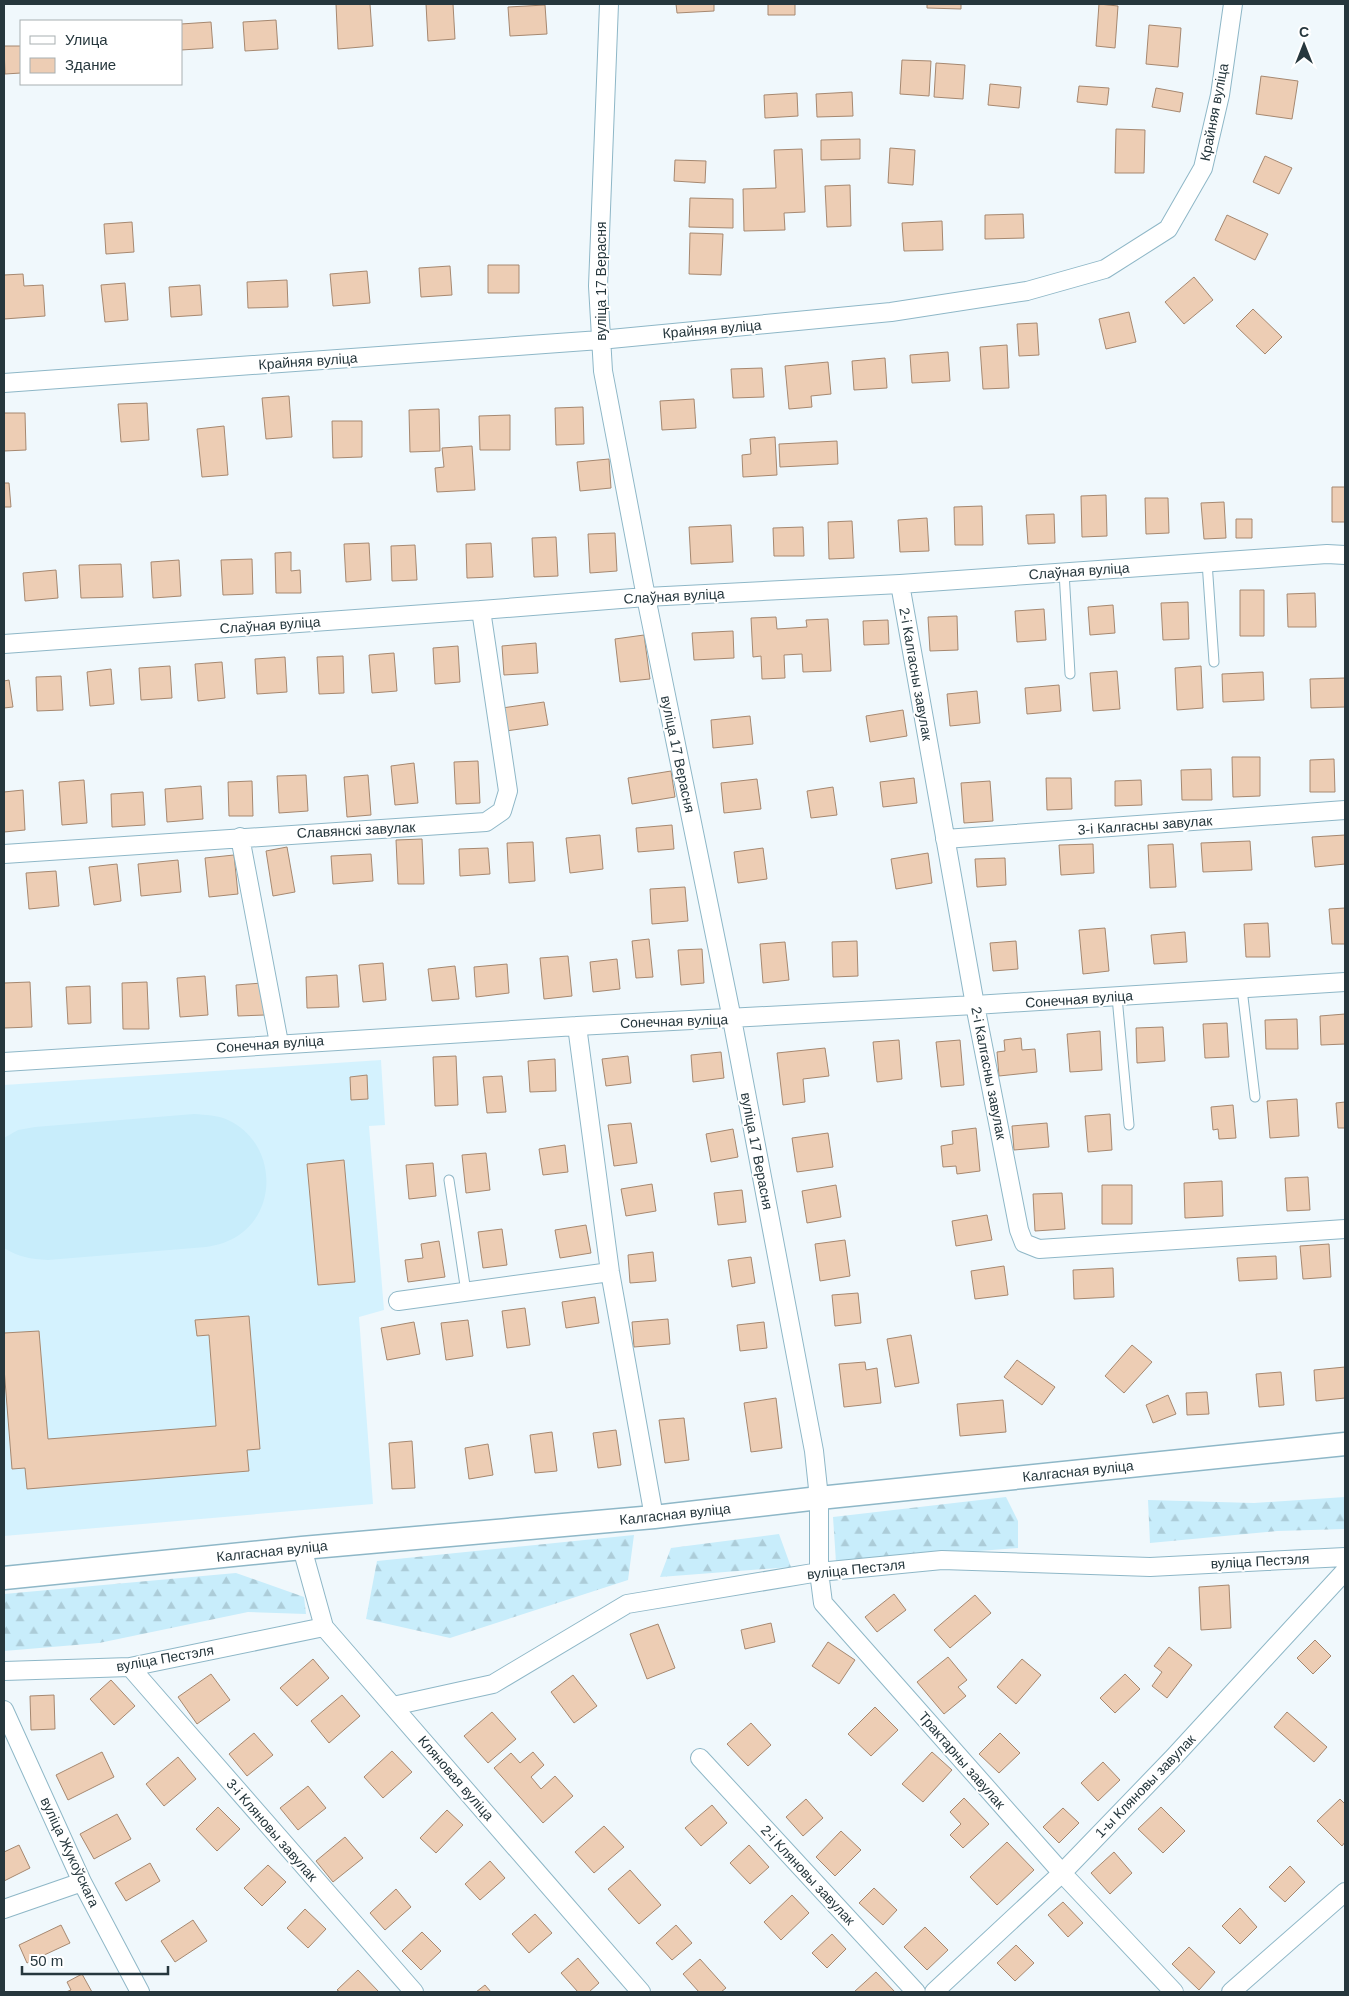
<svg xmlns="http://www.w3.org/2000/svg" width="1349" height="1996" font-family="Arial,sans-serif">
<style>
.built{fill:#d4f2fe}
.grass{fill:#c8edfb}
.forest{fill:url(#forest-firs)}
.building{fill:#edcdb4;stroke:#a68870}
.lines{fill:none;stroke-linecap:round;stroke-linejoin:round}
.service-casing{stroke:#8eb7c7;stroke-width:11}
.minor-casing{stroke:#8eb7c7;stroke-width:20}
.tertiary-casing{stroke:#8eb7c7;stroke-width:25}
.service{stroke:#fff;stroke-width:9}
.minor{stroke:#fff;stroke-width:18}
.tertiary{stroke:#fff;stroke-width:22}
.labels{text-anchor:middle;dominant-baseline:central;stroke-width:4;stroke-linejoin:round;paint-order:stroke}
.street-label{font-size:14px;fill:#26373d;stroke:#fff}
</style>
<defs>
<pattern id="forest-firs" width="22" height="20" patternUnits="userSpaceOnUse" patternTransform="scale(1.25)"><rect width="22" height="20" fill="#c8edfb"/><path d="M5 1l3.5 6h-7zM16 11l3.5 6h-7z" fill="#acccd8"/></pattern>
</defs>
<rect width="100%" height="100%" fill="#f0f8fc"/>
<path class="built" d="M381,1060L385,1125L369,1126L384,1310L359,1317L373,1504L4,1536V1085Z"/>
<path class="grass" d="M194,1114C206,1115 217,1115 228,1120C274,1141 280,1207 239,1235C229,1242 218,1245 206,1247L48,1260C31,1259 18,1257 4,1248V1138L18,1130L35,1127Z"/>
<path class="forest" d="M1006,1497L1018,1521V1548L836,1562L833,1517Z
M1345,1497V1529L1277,1531L1150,1543L1148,1500L1254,1503Z
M779,1534L791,1567L660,1577L671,1548Z
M634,1535L628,1580L450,1638L366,1619L377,1561Z
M236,1573L304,1597L306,1614L248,1612L99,1643L4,1651V1594Z"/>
<path class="building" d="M336,4H370L373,46L338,49Z
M426,4H453L455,39L428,41Z
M676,4H714V11L677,13Z
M768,4H795V15H768Z
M927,4H961V9L927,8Z
M1099,4L1118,6L1115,48L1096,46Z
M545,5L547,34L510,36L508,7Z
M276,20L278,49L245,51L243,22Z
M211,22L213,48L181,50V24Z
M1149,25L1181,28L1178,67L1146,64Z
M4,46H21V73L5,74Z
M902,60L931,61L929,96L900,94Z
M936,63L965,65L963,99L934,97Z
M1261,76L1298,81L1292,119L1256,114Z
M990,84L1021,87L1019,108L988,105Z
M1079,86L1109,88L1107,105L1077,102Z
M1156,88L1183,93L1180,112L1152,107Z
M852,92L853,116L817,117L816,94Z
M797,93L798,116L765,118L764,95Z
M1116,129L1145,130L1144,173H1115Z
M860,139V159L821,160V140Z
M890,148L915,150L913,185L888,183Z
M802,149L805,212L784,213L785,230L744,231L743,189L776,188L774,150Z
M1265,156L1292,168L1279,194L1253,182Z
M675,160L706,161L705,183L674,181Z
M850,185L851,226L827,227L825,186Z
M690,198L733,199V228L689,227Z
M1023,214L1024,238L985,239V215Z
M1227,215L1268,234L1255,260L1215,240Z
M942,221L943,250L904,251L902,223Z
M132,222L134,252L106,254L104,224Z
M690,233L723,234L721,275L689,274Z
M488,265H519V293H488Z
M450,266L452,295L421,297L419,268Z
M367,271L370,303L333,306L330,274Z
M23,274L24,286L43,285L45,316L4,319V275Z
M1194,277L1213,300L1184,324L1165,302Z
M287,280L288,307L248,308L247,282Z
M125,283L128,320L105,322L101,285Z
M200,285L202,315L171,317L169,287Z
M1253,309L1282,337L1265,354L1236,326Z
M1129,312L1136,342L1106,349L1099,319Z
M1037,323L1039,355L1019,356L1017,324Z
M1007,345L1009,388L983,389L980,347Z
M948,352L950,381L912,383L910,355Z
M885,358L887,388L854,390L852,361Z
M828,362L831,394L811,396L812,407L789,409L785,366Z
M762,368L764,397L733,398L731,369Z
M289,396L292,437L266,439L262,398Z
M694,399L696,428L662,430L660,401Z
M147,403L149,440L121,442L118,404Z
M583,407L584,444L556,445L555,408Z
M439,409L440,451L410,452L409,410Z
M4,413H25L26,450L4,451Z
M510,415V450H480L479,416Z
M332,421H362V457L333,458Z
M224,426L228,475L202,477L197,429Z
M775,437L777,475L743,477L742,455L751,454L750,439Z
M837,441L838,464L780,467L779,444Z
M472,446L475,490L437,492L435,468L444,467L442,448Z
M609,459L611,488L580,491L577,462Z
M4,483H9L11,507H4Z
M1332,487H1345V522H1332Z
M1106,495L1107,536L1082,537L1081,496Z
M1145,498H1168L1169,533L1146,534Z
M1224,502L1226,538L1204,539L1201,503Z
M982,506L983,545H955L954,507Z
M1054,514L1055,543L1028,544L1026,515Z
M927,518L929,551L900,552L898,520Z
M1236,519H1252V538H1236Z
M852,521L854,558L829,559L828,522Z
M731,525L733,562L691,564L689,527Z
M803,527L804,556H774L773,528Z
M615,533L617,571L590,573L588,534Z
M556,537L558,576L534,577L532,538Z
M369,543L371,580L346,582L344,544Z
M491,543L493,577L467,578L466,544Z
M415,545L417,580L392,581L391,546Z
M291,552V571L300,570L301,593H276L275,553Z
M252,559L253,594L223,595L221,560Z
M179,560L181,596L153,598L151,562Z
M121,564L123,597L81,598L79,565Z
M56,570L58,598L25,601L23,573Z
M1240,590H1264V636H1240Z
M1315,593L1316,627H1288L1287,594Z
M1188,602L1189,639L1163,640L1161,603Z
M1113,605L1115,633L1090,635L1088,607Z
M1044,609L1046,640L1017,642L1015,611Z
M957,616L958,650L930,651L928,617Z
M776,617L777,629L807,627L806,620L828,619L831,671L803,672L802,654L784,655L785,678L762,679L761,656L753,657L751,618Z
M888,620L889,644L864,645L863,621Z
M733,631L734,658L694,660L692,633Z
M644,635L650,679L620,682L615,639Z
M536,643L538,673L504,675L502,646Z
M458,646L460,682L435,684L433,648Z
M394,653L397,691L372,693L369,655Z
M343,656L344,693L319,694L317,657Z
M285,657L287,692L257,694L255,659Z
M222,662L225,698L198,701L195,664Z
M170,666L172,698L141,700L139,668Z
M1201,666L1203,708L1177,710L1175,668Z
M111,669L114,704L90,706L87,672Z
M1117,671L1120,709L1093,711L1090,673Z
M1263,672L1264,700L1223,702L1222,674Z
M61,676L63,710L37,711L36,677Z
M1345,678V707L1311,708L1310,679Z
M9,680L13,707L4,708V681Z
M1059,685L1061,711L1027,714L1025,688Z
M977,691L980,723L950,726L947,694Z
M544,702L548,725L506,731L502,708Z
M903,710L907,736L870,742L866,716Z
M750,716L753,744L713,748L711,720Z
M1232,757H1260V796L1233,797Z
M1334,759L1335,792H1310V760Z
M478,761L480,803L456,804L454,762Z
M414,763L418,803L395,805L391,766Z
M1211,769L1212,800H1182L1181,770Z
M671,771L675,797L632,804L628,778Z
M306,775L308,811L279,813L277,776Z
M368,775L371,815L347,817L344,777Z
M914,778L917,803L883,807L880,782Z
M1046,778H1071L1072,809L1047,810Z
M757,779L761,809L724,813L721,783Z
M84,780L87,823L62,825L59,782Z
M1141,780L1142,805L1115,806V781Z
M252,781L253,816H229L228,782Z
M990,781L993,821L964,823L961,783Z
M201,786L203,819L167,822L165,789Z
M833,787L837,815L811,818L807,791Z
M23,790L25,830L4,832V792Z
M143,792L145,825L112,827L111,794Z
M672,825L674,849L638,852L636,828Z
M600,835L603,869L570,873L566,838Z
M1345,835V864L1315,867L1312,837Z
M422,839L424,884H398L396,840Z
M1250,841L1252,870L1203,872L1201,843Z
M533,842L535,881L509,883L507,843Z
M1093,844L1094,873L1061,875L1059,845Z
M1173,844L1176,887L1150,888L1148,845Z
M287,847L295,892L273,896L266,851Z
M488,848L490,874L460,876L459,849Z
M763,848L767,879L738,883L734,852Z
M928,853L932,883L896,889L891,859Z
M371,854L373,881L333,884L331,856Z
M234,855L238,894L209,897L205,858Z
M1005,858L1006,885L977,887L975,859Z
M178,860L181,892L141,896L138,864Z
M117,864L121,901L94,905L89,867Z
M56,871L59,906L29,909L26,873Z
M685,887L688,921L652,924L650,889Z
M1345,908V944H1332L1329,909Z
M1268,923L1270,957H1246L1244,924Z
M1105,928L1109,971L1083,974L1079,930Z
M1185,932L1187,962L1154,964L1151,935Z
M649,939L653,977L636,978L632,941Z
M857,941L858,976L833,977L832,942Z
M1016,941L1018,969L993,971L990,943Z
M785,942L789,980L763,983L760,944Z
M702,949L704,983L681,985L678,950Z
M568,956L572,996L544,999L540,958Z
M617,959L620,989L593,992L590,962Z
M383,963L386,1000L363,1002L359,965Z
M507,964L509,993L476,997L474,967Z
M455,966L459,999L432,1001L428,969Z
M337,975L339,1007L307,1008L306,977Z
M205,976L208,1015L180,1017L177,978Z
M30,982L32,1027L4,1028V983Z
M147,982L149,1029H123L122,983Z
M262,983L265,1015L238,1016L236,985Z
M90,986L91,1023L68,1024L66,987Z
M1345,1014V1044L1321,1045L1320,1016Z
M1297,1019L1298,1049H1266L1265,1020Z
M1227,1023L1229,1057L1205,1058L1203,1024Z
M1163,1027L1165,1061L1137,1063L1136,1028Z
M1100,1031L1102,1070L1070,1072L1067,1034Z
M1021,1038L1022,1050L1035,1049L1037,1072L999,1076L997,1052L1005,1051L1004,1040Z
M899,1040L902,1079L877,1082L873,1042Z
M960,1040L964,1085L941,1087L936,1042Z
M825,1048L829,1076L803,1079L805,1102L783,1105L777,1053Z
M721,1052L724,1078L693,1082L691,1055Z
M456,1056L458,1105L435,1106L433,1057Z
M628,1056L631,1083L606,1086L602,1059Z
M555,1059L556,1091L530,1092L528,1061Z
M367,1075L368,1099L351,1100L350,1077Z
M502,1076L506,1112L487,1113L483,1077Z
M1297,1099L1299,1136L1270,1138L1267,1101Z
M1345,1102V1128H1338L1336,1103Z
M1233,1105L1236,1138L1219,1139L1218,1129L1213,1130L1211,1107Z
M1110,1114L1112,1150L1088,1152L1085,1116Z
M631,1123L637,1163L614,1166L608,1125Z
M1047,1123L1049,1147L1014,1150L1012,1126Z
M976,1128L980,1171L957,1174L956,1166L943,1167L941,1146L953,1144L952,1131Z
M733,1129L738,1157L711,1162L706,1134Z
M828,1133L833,1167L797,1172L792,1138Z
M565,1145L568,1172L543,1175L539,1149Z
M486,1153L490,1190L466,1193L462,1155Z
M344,1160L355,1282L318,1285L307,1164Z
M433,1163L436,1196L409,1199L406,1165Z
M1308,1177L1310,1210L1287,1211L1285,1178Z
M1222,1181L1223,1216L1185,1218L1184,1183Z
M652,1184L656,1211L626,1216L621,1189Z
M836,1185L841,1217L807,1223L802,1191Z
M1102,1185H1132V1224H1102Z
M742,1190L746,1222L718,1225L714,1193Z
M1062,1193L1065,1229L1035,1231L1033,1194Z
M987,1215L992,1240L956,1246L952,1221Z
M586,1225L591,1253L560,1258L555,1230Z
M502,1229L507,1265L483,1268L478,1232Z
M845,1240L850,1276L820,1281L815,1244Z
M439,1241L445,1277L408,1282L405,1260L423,1258L421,1244Z
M1329,1244L1331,1277L1303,1279L1300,1246Z
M653,1252L656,1281L630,1283L628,1255Z
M1276,1256L1277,1279L1239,1281L1237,1258Z
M751,1257L755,1283L732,1287L728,1260Z
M1004,1266L1008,1295L975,1299L971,1271Z
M1113,1268L1114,1297L1074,1299L1073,1270Z
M858,1293L861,1323L835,1326L832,1295Z
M595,1297L599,1323L566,1328L562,1302Z
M525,1308L530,1345L507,1348L502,1311Z
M249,1316L260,1449L247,1450L249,1471L27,1489L25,1468L12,1469L4,1368V1333L39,1331L48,1439L216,1426L209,1335L197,1336L195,1320Z
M668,1319L670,1344L634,1347L632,1322Z
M468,1320L473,1356L446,1360L441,1323Z
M414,1322L420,1354L387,1360L381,1328Z
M764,1322L767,1348L740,1351L737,1325Z
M911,1335L919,1383L895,1387L887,1339Z
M1132,1345L1152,1362L1124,1393L1105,1376Z
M1017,1360L1055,1387L1042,1405L1004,1377Z
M865,1362L866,1370L877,1368L881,1403L844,1407L839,1364Z
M1345,1367V1398L1316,1401L1314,1370Z
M1281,1372L1284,1405L1259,1407L1256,1374Z
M1207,1392L1209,1414L1187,1415L1186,1393Z
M1168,1395L1176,1414L1153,1423L1146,1405Z
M776,1398L782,1448L751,1452L744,1403Z
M1003,1400L1006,1432L960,1436L957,1404Z
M684,1418L689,1460L665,1463L659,1420Z
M616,1430L621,1465L598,1468L593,1433Z
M552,1432L557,1471L535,1473L530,1435Z
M412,1441L415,1488L392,1489L389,1443Z
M488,1444L493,1475L469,1479L465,1448Z
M1229,1585L1231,1628L1201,1630L1199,1587Z
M894,1594L906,1610L877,1632L865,1617Z
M975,1595L991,1613L950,1648L934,1630Z
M771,1623L775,1642L745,1649L741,1630Z
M658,1624L675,1668L647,1679L630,1634Z
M1315,1640L1331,1656L1313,1674L1297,1658Z
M828,1642L855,1660L839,1684L812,1666Z
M1169,1647L1192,1665L1167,1698L1152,1686L1162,1672L1154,1666Z
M948,1657L967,1680L958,1687L966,1696L944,1714L917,1682Z
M313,1659L329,1678L297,1706L280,1688Z
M1022,1659L1041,1675L1016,1704L997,1687Z
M211,1674L230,1700L197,1724L178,1697Z
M1125,1674L1140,1689L1115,1713L1100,1698Z
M573,1675L597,1706L574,1723L551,1692Z
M111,1680L135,1706L114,1725L90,1699Z
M54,1695L55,1729L31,1730L30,1696Z
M342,1695L360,1716L329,1743L311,1721Z
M875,1707L898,1730L871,1756L848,1734Z
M492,1712L516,1739L488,1763L464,1736Z
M1287,1712L1327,1747L1314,1762L1274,1727Z
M751,1723L771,1745L748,1766L727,1744Z
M254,1733L273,1755L247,1776L229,1754Z
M1000,1733L1020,1753L999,1773L979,1754Z
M392,1751L412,1772L383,1798L364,1777Z
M102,1752L114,1777L68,1800L56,1775Z
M533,1752L544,1765L531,1777L541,1789L555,1776L573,1796L543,1823L494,1768L511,1753L520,1763Z
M932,1752L952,1770L923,1802L902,1784Z
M178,1757L196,1779L164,1806L146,1784Z
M1103,1762L1120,1780L1098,1801L1081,1783Z
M308,1786L326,1808L298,1830L280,1808Z
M964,1798L989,1824L963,1848L950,1835L961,1824L950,1812Z
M806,1799L823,1818L803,1836L786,1817Z
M1340,1799L1345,1804V1842L1342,1846L1317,1821Z
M712,1805L727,1823L701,1846L685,1828Z
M218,1807L240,1829L217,1851L196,1829Z
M1161,1807L1185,1831L1163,1853L1138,1829Z
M1063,1808L1079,1823L1059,1843L1043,1827Z
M447,1810L463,1825L436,1853L420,1838Z
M117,1814L131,1839L94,1859L80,1834Z
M604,1826L624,1847L594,1873L575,1852Z
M841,1831L861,1850L835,1876L816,1857Z
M345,1837L363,1858L333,1882L316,1861Z
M1007,1842L1034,1870L997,1905L970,1877Z
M19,1845L30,1868L4,1881V1852Z
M749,1845L769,1867L750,1884L730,1863Z
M1114,1852L1132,1873L1110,1894L1091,1873Z
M490,1861L505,1878L480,1900L465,1884Z
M150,1863L160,1881L126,1901L115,1883Z
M268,1865L286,1882L262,1906L244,1888Z
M1290,1866L1305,1882L1285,1902L1269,1887Z
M630,1870L661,1905L639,1924L608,1889Z
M874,1888L897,1910L883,1925L859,1903Z
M396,1889L411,1907L385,1930L370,1913Z
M792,1895L809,1913L781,1940L764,1922Z
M1063,1902L1083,1923L1068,1937L1048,1915Z
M1240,1908L1257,1927L1240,1944L1222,1926Z
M305,1909L326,1929L308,1948L287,1928Z
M535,1914L552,1933L529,1953L512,1934Z
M193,1920L207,1941L175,1962L161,1941Z
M61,1925L70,1943L27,1963L19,1945Z
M676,1925L692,1943L672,1960L656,1943Z
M925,1927L948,1950L927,1970L904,1947Z
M422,1932L441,1951L421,1970L402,1951Z
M832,1934L846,1949L827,1968L812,1953Z
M1016,1945L1034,1963L1015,1981L997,1963Z
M1189,1947L1215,1972L1199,1990L1172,1964Z
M578,1958L599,1983L589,1992H578L561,1973Z
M700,1959L726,1988L721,1992H699L683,1974Z
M358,1970L379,1992H340L337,1990Z
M876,1972L895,1992H854Z
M82,1974L92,1992H66L71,1990L67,1982Z
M485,1985L491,1992H476Z"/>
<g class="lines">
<g class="service-casing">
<path id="service" d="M1207,562L1214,662
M1064,572L1070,674
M1242,989L1255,1097
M1117,997L1129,1125
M449,1180L466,1292"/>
</g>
<g class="minor-casing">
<path id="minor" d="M609,4L598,286L603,371L646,597L732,1019L814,1451L819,1498V1572L823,1603L1062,1873L1174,1992
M4,383L600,340L891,312L1027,291L1105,269L1168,229L1203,168L1220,95L1233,4
M900,584L975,1005L1019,1230L1024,1243L1039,1249L1345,1229
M4,644L481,610L646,597L900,584L1327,554L1345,555
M240,837L279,1043
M945,839L1345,810
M4,854L486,822L502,811L508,791L481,610
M577,1026L610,1272L654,1517
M4,1062L577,1026L975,1005L1345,982
M398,1301L610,1272
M302,1548L324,1627L641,1992
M130,1667L414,1992
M4,1671L130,1667L324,1627
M393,1706L493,1684L627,1604L819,1572L942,1560L1150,1567L1345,1557
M4,1710L82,1882L140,1992
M700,1758L916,1992
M4,1909L82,1882
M934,1992L1062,1873L1172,1759L1345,1571
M1231,1992L1345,1892"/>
</g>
<g class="tertiary-casing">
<path id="tertiary" d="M4,1578L302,1548L654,1517L819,1498L1345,1444"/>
</g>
<use href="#service" class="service"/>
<use href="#minor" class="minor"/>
<use href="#tertiary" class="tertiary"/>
</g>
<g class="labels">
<g class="street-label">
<text transform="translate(1214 112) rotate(-79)">Крайняя вуліца</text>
<text transform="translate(601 281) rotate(-90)">вуліца 17 Верасня</text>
<text transform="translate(712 329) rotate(-5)">Крайняя вуліца</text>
<text transform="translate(308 361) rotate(-4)">Крайняя вуліца</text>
<text transform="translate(1079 571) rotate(-4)">Слаўная вуліца</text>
<text transform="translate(674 596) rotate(-3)">Слаўная вуліца</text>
<text transform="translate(270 625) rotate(-4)">Слаўная вуліца</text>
<text transform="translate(916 674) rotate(80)">2-і Калгасны завулак</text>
<text transform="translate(678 754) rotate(78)">вуліца 17 Верасня</text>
<text transform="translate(1145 825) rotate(-4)">3-і Калгасны завулак</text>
<text transform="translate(356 830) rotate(-3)">Славянскі завулак</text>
<text transform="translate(1079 999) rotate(-4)">Сонечная вуліца</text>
<text transform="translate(674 1021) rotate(-2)">Сонечная вуліца</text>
<text transform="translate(270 1044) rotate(-4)">Сонечная вуліца</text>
<text transform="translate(989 1073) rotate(79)">2-і Калгасны завулак</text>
<text transform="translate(757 1151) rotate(79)">вуліца 17 Верасня</text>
<text transform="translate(1078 1471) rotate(-6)">Калгасная вуліца</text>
<text transform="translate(675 1514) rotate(-6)">Калгасная вуліца</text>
<text transform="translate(272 1551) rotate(-6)">Калгасная вуліца</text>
<text transform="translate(1260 1561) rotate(-3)">вуліца Пестэля</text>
<text transform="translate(856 1569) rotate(-6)">вуліца Пестэля</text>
<text transform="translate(165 1658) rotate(-10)">вуліца Пестэля</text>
<text transform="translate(962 1760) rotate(49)">Трактарны завулак</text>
<text transform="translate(456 1778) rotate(49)">Кляновая вуліца</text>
<text transform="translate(1145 1786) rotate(-46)">1-ы Кляновы завулак</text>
<text transform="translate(272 1830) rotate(49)">3-і Кляновы завулак</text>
<text transform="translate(70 1852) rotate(65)">вуліца Жукоўскага</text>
<text transform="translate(808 1875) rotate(47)">2-і Кляновы завулак</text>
</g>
</g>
<rect width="1349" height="1996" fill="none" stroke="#26373d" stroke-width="10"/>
<rect x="20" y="20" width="162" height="65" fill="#ffffff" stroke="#a8afb1"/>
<rect x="30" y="36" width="25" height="8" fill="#ffffff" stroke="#a8afb1"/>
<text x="65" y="45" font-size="15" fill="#26373d">Улица</text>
<rect x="30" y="58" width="25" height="15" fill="#edcdb4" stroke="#a8afb1"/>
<text x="65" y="70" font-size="15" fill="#26373d">Здание</text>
<g transform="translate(1304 45)" stroke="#ffffff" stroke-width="4" paint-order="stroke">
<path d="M0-4L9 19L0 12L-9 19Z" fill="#26373d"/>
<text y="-8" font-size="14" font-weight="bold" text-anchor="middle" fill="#26373d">С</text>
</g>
<path d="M22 1966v8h146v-8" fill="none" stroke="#26373d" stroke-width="2.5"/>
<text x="30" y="1966" font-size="15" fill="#26373d" stroke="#ffffff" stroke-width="4" paint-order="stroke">50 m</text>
</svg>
